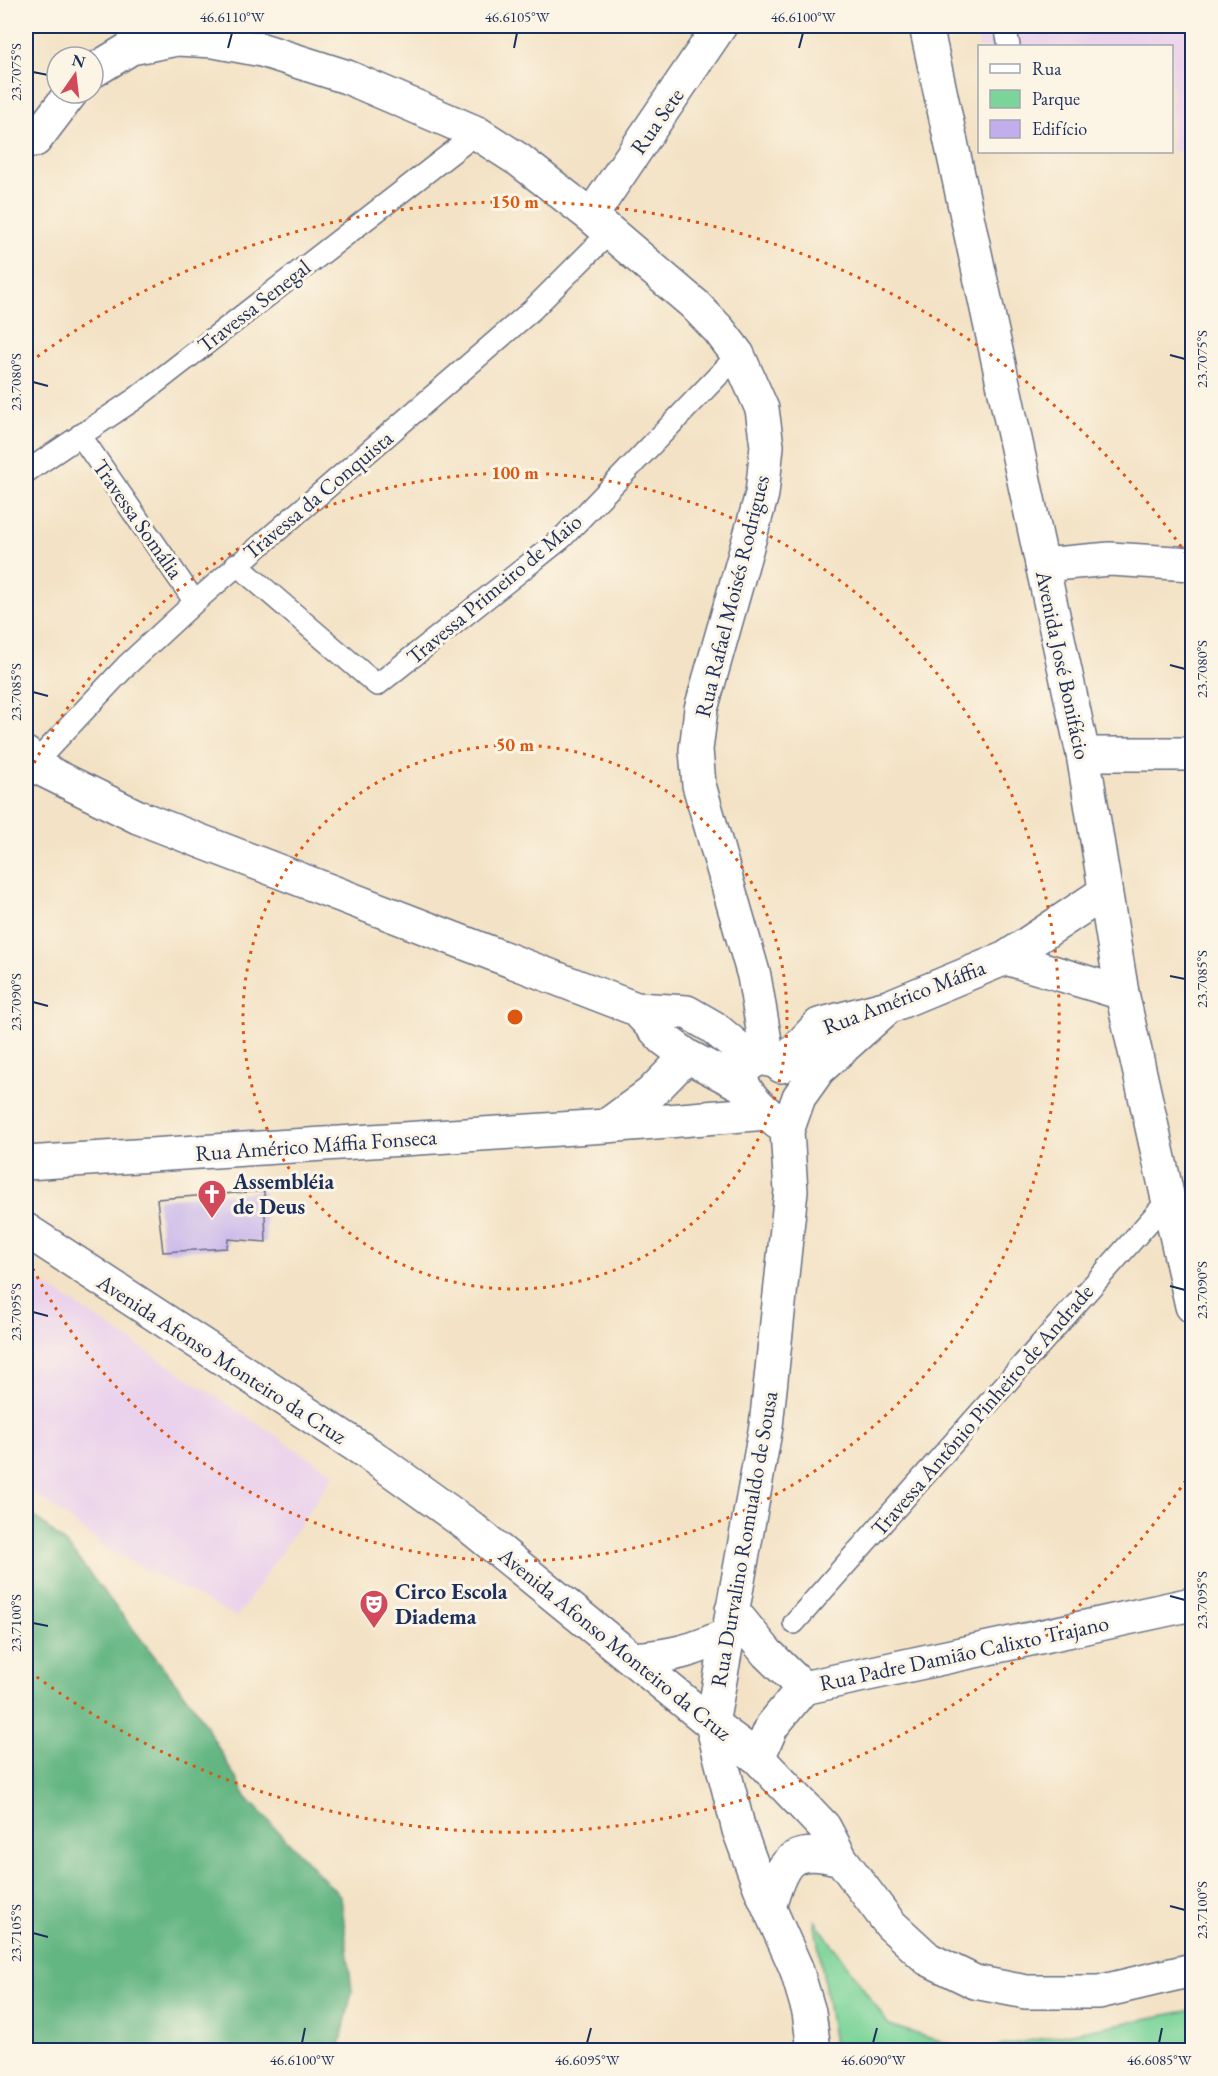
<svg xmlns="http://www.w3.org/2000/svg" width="1218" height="2076" font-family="'EB Garamond',serif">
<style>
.built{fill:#ead1ec}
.green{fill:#7bd49a;stroke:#4b827c;stroke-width:1.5}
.forest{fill:#64b682;stroke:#407270;stroke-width:1.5}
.building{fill:#c2aeec}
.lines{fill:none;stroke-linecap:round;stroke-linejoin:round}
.service-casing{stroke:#676e82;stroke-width:24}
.minor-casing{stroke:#676e82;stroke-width:36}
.tertiary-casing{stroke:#676e82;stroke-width:36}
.service{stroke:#fff;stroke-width:21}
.minor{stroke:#fff;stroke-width:33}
.tertiary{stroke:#fff;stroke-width:33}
.ticks{fill:none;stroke:#1b2f5e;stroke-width:2}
.ring{fill:none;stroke:#de5710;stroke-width:3;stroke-dasharray:3 6}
.labels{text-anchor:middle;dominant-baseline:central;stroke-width:6;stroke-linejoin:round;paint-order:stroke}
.street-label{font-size:22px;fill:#1b2f5e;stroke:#fcf5e5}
.poi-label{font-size:22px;font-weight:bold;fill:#1b2f5e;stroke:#fcf5e5;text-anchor:start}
.centre{fill:#de5710;stroke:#fcf5e5;stroke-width:3}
.ring-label{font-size:18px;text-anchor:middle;font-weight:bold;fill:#de5710;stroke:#fcf5e5;stroke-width:6;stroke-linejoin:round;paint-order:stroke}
.neatline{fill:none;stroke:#1b2f5e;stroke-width:2}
.ticks-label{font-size:15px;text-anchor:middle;fill:#1b2f5e}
</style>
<rect width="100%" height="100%" fill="#fcf5e5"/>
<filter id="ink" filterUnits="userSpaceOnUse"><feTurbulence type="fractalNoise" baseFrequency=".0167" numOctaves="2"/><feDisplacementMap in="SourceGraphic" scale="12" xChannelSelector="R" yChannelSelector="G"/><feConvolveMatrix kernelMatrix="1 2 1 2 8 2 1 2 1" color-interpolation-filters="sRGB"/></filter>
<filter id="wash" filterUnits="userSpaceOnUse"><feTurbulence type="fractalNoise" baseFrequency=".008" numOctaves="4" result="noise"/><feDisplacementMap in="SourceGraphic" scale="24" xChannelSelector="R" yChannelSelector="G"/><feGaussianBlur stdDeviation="1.35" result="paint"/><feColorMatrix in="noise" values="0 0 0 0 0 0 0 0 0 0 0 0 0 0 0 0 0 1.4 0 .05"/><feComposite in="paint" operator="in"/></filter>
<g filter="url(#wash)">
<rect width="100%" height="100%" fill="#f3e2c5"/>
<path class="built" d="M976,26H1192V152L1172,151V46L979,48Z
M26,1272L334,1474L237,1617L112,1552L26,1487Z"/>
<path class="green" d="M814,1919L889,2025L967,2050H835Z
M1192,2010V2050H980Z"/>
<path class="forest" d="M26,1509L67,1545L196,1709L247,1798L341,1897L352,1991L339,2050H26Z"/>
<g id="blocks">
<path class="building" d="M264,1191L266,1242L228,1239L227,1248L163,1252L157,1199Z"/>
</g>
</g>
<g filter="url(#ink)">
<use href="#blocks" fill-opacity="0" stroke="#676e82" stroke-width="1.5"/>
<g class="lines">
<g class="service-casing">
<path id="service" d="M1005,26L1009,46
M80,435L195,602
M26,472L135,399L477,133
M236,564L377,685L562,538L738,355
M33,765L127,665L195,602L532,310L610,232
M794,1623L1170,1198"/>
</g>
<g class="minor-casing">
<path id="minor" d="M93,71L131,48L177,39L214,41L262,50L347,77L477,133L519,160L591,216L694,304L719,330L738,355L762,409L767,446L762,494L701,709L696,750L699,785L754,976L768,1059
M35,140L71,93
M591,216L720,26
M1042,565L1110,559L1192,564
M26,754L33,765L138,817L636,1009L687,1012L713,1027L754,1061
M1083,754H1192
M1006,958L1122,993
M636,1009L664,1039L687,1056L742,1085
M773,1061L761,1058C717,1075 761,1107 778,1123
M781,1066L819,1025L888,1007L1006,958L1105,892
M606,1126L651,1093L687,1056
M26,1163L606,1126L767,1113
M732,1610L767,1653L803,1688L1192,1604
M712,1724L766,1426L791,1191L787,1131L799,1097L819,1069L888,1007"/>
</g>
<g class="tertiary-casing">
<path id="tertiary" d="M926,26L1083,754L1122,993L1192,1306
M26,1230L369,1454L469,1526L712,1724L758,1758L824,1827L841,1859L890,1924L928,1959L975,1982L1026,1992H1099L1192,1970
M633,1659C671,1656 694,1651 728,1634
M712,1724L739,1830L760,1887L796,1968L809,2012L814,2050
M758,1758L772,1726L803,1688
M769,1908C782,1861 790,1845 841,1859"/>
</g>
<use href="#service" class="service"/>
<use href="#minor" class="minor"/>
<use href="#tertiary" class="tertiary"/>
</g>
</g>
<path class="ticks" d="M228,48L232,33M514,48L517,33M799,48L803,33M33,72L48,75M1170,355L1185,359M33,382L48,386M1170,665L1185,669M33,692L48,696M1170,976L1185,979M33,1002L48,1006M1170,1286L1185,1290M33,1312L48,1316M1170,1596L1185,1600M33,1623L48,1626M1170,1906L1185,1910M33,1933L48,1937M302,2043L305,2028M587,2043L591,2028M873,2043L877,2028M1159,2043L1162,2028"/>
<g class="ring">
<circle cx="515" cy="1017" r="272"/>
<path d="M26 779A544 544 0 1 1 26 1255"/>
<path d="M1191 1473A815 815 0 0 1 30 1672M30 362A815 815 0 0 1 1191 561"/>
</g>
<defs>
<g id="church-pin" transform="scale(1.5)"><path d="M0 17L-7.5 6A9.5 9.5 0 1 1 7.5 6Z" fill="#d1495b" stroke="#fcf5e5"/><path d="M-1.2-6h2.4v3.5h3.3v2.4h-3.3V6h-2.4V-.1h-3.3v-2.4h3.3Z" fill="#fff"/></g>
<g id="theatre-pin" transform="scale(1.5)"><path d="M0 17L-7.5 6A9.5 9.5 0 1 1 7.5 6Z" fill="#d1495b" stroke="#fcf5e5"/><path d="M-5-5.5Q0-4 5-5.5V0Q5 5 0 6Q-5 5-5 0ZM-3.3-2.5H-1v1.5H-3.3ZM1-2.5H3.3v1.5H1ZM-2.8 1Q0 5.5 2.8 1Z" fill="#fff"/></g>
</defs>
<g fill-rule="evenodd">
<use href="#church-pin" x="212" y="1194"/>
<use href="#theatre-pin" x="374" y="1604"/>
</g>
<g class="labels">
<g class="street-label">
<text transform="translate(657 121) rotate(-55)">Rua Sete</text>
<text transform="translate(254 306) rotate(-38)">Travessa Senegal</text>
<text transform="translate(318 495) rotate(-40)">Travessa da Conquista</text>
<text transform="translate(138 519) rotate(55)">Travessa Somália</text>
<text transform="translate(494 589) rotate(-40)">Travessa Primeiro de Maio</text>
<text transform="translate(732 596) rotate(-76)">Rua Rafael Moisés Rodrigues</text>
<text transform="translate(1063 665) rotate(78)">Avenida José Bonifácio</text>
<text transform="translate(904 997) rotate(-21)">Rua Américo Máffia</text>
<text transform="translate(316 1145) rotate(-4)">Rua Américo Máffia Fonseca</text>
<text transform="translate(222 1359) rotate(33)">Avenida Afonso Monteiro da Cruz</text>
<text transform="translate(982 1410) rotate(-49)">Travessa Antônio Pinheiro de Andrade</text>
<text transform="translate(744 1539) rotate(-80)">Rua Durvalino Romualdo de Sousa</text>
<text transform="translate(615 1644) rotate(39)">Avenida Afonso Monteiro da Cruz</text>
<text transform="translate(964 1653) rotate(-12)">Rua Padre Damião Calixto Trajano</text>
</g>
<g class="poi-label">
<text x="233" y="1181">Assembléia<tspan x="233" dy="25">de Deus</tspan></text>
<text x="395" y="1591">Circo Escola<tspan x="395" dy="25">Diadema</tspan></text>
</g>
</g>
<circle cx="515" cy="1017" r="9" class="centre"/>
<g class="ring-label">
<text x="515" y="208">150 m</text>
<text x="515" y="479">100 m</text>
<text x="515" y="751">50 m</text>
</g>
<rect width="1218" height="2076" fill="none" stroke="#fcf5e5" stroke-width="66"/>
<rect x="978" y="45" width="195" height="108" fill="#fcf5e5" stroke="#a2a6af" stroke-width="1.5"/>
<rect x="990" y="64" width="30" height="9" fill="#ffffff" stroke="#a2a6af" stroke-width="1.5"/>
<text x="1032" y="75" font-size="18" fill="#1b2f5e">Rua</text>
<rect x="990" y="90" width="30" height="18" fill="#7bd49a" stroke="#a2a6af" stroke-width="1.5"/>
<text x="1032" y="105" font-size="18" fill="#1b2f5e">Parque</text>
<rect x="990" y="120" width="30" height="18" fill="#c2aeec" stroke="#a2a6af" stroke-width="1.5"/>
<text x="1032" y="135" font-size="18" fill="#1b2f5e">Edifício</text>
<g transform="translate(75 75) rotate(14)"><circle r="28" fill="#fcf5e5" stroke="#a2a6af" stroke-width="1.5"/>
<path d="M0-4.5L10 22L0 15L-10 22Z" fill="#d1495b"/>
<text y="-9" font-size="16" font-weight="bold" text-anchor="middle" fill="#1b2f5e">N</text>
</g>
<rect x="33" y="33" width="1152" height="2010" class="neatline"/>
<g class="ticks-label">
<text x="232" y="22">46.6110°W</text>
<text x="517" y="22">46.6105°W</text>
<text x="803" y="22">46.6100°W</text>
<text transform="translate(16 72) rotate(-90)" y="5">23.7075°S</text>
<text transform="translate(1202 359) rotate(-90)" y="5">23.7075°S</text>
<text transform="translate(16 382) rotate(-90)" y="5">23.7080°S</text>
<text transform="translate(1202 669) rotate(-90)" y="5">23.7080°S</text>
<text transform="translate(16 692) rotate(-90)" y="5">23.7085°S</text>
<text transform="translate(1202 979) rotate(-90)" y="5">23.7085°S</text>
<text transform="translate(16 1002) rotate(-90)" y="5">23.7090°S</text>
<text transform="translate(1202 1290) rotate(-90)" y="5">23.7090°S</text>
<text transform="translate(16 1312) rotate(-90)" y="5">23.7095°S</text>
<text transform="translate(1202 1600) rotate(-90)" y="5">23.7095°S</text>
<text transform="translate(16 1623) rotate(-90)" y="5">23.7100°S</text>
<text transform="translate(1202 1910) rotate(-90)" y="5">23.7100°S</text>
<text transform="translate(16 1933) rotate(-90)" y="5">23.7105°S</text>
<text x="302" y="2065">46.6100°W</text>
<text x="587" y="2065">46.6095°W</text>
<text x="873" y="2065">46.6090°W</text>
<text x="1159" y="2065">46.6085°W</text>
</g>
</svg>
